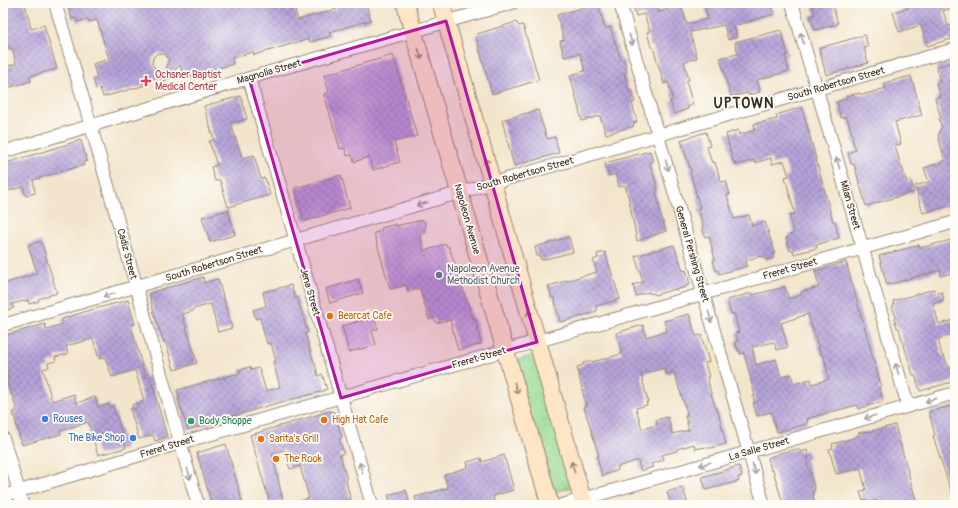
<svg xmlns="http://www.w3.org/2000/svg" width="958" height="508" font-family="Pangolin,sans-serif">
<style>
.grass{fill:url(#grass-dots);stroke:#688258}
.building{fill:url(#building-cross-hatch);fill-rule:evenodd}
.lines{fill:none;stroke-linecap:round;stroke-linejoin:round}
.minor-casing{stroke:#978875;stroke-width:14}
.secondary-casing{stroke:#978875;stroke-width:19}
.minor{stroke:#fff;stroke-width:12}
.secondary{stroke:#fde5c5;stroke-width:17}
.oneway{stroke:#a79f9a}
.oneway2{stroke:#9c8872}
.marked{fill:#b5179e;fill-opacity:0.2;stroke:#b5179e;stroke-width:3;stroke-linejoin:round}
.health-dot{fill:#e0444e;stroke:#fdfcf7;stroke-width:1.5}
.worship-dot{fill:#6b7280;stroke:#fdfcf7;stroke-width:1.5}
.food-dot{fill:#e8710a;stroke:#fdfcf7;stroke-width:1.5}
.shop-dot{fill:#3f7fe0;stroke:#fdfcf7;stroke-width:1.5}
.leisure-dot{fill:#2e9e5b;stroke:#fdfcf7;stroke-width:1.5}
.labels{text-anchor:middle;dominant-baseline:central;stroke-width:3.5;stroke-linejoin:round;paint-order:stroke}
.street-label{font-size:10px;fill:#3b2a1e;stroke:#fdfcf7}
.health-label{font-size:10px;fill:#be3a42;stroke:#fdfcf7;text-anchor:start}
.worship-label{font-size:10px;fill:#5b616d;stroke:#fdfcf7;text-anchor:start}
.food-label{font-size:10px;fill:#c56008;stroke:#fdfcf7;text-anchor:start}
.shop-label{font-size:10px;fill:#366cbe;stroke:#fdfcf7;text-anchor:start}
.leisure-label{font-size:10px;fill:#27864d;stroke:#fdfcf7;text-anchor:start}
.district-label{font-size:14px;font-weight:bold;letter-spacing:1px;fill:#3b2a1e;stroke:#fdfcf7}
</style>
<defs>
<pattern id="grass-dots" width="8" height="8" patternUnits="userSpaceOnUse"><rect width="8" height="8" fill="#96d991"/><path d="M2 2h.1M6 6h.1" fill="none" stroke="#82ba7d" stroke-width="1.8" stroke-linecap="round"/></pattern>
<pattern id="building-cross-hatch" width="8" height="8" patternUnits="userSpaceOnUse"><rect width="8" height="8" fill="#b5a3d9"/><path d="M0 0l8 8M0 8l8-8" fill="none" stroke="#9485af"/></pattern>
</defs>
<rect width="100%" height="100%" fill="#fdfcf7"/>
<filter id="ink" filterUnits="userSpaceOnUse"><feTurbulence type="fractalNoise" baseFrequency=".025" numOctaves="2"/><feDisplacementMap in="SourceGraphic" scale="8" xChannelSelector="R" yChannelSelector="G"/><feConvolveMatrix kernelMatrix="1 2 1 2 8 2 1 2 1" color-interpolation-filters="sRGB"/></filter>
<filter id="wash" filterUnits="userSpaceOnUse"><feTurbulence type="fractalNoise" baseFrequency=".012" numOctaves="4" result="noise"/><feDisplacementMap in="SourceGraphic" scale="16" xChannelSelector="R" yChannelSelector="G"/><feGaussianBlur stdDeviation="0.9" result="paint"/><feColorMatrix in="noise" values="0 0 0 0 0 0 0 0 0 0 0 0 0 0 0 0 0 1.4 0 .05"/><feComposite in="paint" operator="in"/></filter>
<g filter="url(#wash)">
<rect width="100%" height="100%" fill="#f3e5cc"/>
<path class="grass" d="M535,355L572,487L552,493L514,361Z"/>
<g id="blocks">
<path class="building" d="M3,3H25L31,29L44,25L57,69L30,76L31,81L8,88L3,67L16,64L12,48L9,49L8,46L5,47L3,40Z
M67,3H293L298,20L337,9L335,3H366L371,20L329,32L331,36L310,42L309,39L254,55L253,52L232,58L233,64L184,78L180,65L170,75L176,77L168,78L161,84L164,78H145L146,85L103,97L100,88L96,89L93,79L97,78L93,64L109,59L97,20L89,22L88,19L77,22L76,18L72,19ZM158,53L165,54L169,60L165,73L156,69L152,64L153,57Z
M598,3L605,29L610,27L621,60H624L627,73H624L629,91L632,90L635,102L632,103L637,122L633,123L634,126L606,134L600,116L582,121L570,75L585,71L580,53L564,57L560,41L564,40L557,15Z
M632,3H657L659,12L681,5L687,24L708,19L704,3H759L760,5L771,3L774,14L734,26L737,37L728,40L724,25L690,32L697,58L684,62L689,80L686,81L693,105L687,107L688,109L674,114L670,101L673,100L668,82L664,84L653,47H651L647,32H650L644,14L636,16Z
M811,3H832L838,24L815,30L810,16L815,14Z
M906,3H955V7L943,11L948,26L951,25L954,35L950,36L951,39L927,46L921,25L899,32L893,12L908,8Z
M516,22L519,26L523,25L539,80L492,94L476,37L478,36L477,34Z
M781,30L788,55L785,56L789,71L757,80L760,92L748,95L747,93L731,97L720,58L738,54L735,42Z
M865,35L868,47L864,48L868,63L826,75L819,48Z
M393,55L417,136L394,142L400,162L373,170L369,157L354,162L352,155L347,156L345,148L340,149L324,94L329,92L324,75Z
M955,61V204L923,213L915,186L929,182L924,168L945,161L938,135H939V133L940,132V129L942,128L939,119L941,118L935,98L940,96L936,83L940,82L936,67Z
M911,76L922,115L895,122L901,144L895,145L901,167H902L907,182L911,181L914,192L866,206L854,164H851L848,153L856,150L852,139L853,138L847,117L841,118L837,102L847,98L846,96L860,93V94H866L886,88L884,83Z
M241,96L247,119L231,123L242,158L254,155L261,179L265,178L270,195L228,207L220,180L215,181L211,167L217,165L209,141L214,140L204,106Z
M802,107L833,222L835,221L839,238L816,245L817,248L794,254L793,250L790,251L786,238L789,237V235L794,233L789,215L795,214L785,177L789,176L784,161L772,164L771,158L755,163L754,160L736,165L735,162H733L726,134L738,130L739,135L755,130L754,124L777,119L776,115Z
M538,110L547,139L555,137L559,153L514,166L502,120Z
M706,132L710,146L707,147L712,163L715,162L721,182L726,181L730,195H727L734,219L749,215L752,226L765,222L775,253L773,254L774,258L766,260L765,256L762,257V256L746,260L747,266L719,274L718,270L716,271L713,260H715L709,236L705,237L702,227L703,226L698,208H700L690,171H691L681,140Z
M81,140L87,161L83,162L84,165L33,180L35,193L26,196L23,187L3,192V164Z
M650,151L653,162L650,163L658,190L656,191L660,212L666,231L637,241L629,200L625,185L619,187L616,174L609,176L605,163Z
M341,175L350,208L304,221L295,188Z
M228,210L235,235L210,242L202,217Z
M422,220L425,222L426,227L424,230L425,232L420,234L424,251L446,244L447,247H449L473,319L475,318L481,344L458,350L450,320L436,323L434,318L429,320L420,288L408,291L406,285L390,289L374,233L382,231L381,228L396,224V226Z
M569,237L573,252L541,260L540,256H537L535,247Z
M955,239V272L941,276L940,270L887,285L879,256L919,245V247H924Z
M41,241L57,293L38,299L39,301L29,304L28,300L12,304L14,308L3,311V284L37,273L28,245Z
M674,245L683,271L686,270L690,284L686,286V287L675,290V289L655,295L654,293L650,294L649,292L636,296L633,285L643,282L635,256Z
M605,252L620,299L596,306L597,311L592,313L560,322L554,297L552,298L548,286L597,272L593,260L598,258L597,254Z
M846,262L881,386L879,387L883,401L858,409L857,405L816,416L807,419L808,422L806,424L777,432L771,412L757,416L753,403H755L753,396H755L745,357L744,353L740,354V350L738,351L735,341H738L736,333L739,332L734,313L731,314L727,300L752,293V295L785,287L789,299L801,295V292L819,287L815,271ZM808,314L821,355L824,356L829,379L812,384L811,379L794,384L791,374L781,377L776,359L756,365L752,347L774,342L777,350L788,347L781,323Z
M203,277L204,283L218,279L232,328L218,332L211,304L193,309V311L182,314L197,363L174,370L166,343H164L154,313L149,293Z
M358,279L363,293L330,303L326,289Z
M291,285L295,298L297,297L308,333H305L314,363H315L318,376L322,374L327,389L324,390V391L270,405L188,430L178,399L180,398L177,390L240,373L239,370L250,367L251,370L259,368L266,391L280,387L273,361H276L271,343L267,344L260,318L256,319L253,310L266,306L263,292Z
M934,289L935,294L942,292L944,300L933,304L939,324L954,320L955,326V334L938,339L942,356H944L949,369L954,368L955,381L920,391L915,375H913L905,348H904L899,328H897L894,318L896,317L892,307L894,306L893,301Z
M128,300L135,324L131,325L139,354L145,377L150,376L167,437L155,441L153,435L139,439L130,409L133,408L132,405L144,401L135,370L112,377L105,357L99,359L93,339L66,346L68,354L55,357L56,361L48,363L49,367L43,369L52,401L74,394L76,403L95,397L98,407L109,404L110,407H113L115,414H116L126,448L98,455L88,422L60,431L61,434L22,445L13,412L17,411L12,394L11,395L7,382L9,381L3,361V336L45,324L46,329L63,324L62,319L87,311Z
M689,314L696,336L701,335L709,362L705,363L709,377H707L712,397L717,411H718L726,444L711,448H707L706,447L695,449L694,444L677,449V451L662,455L664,460L651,464L653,467L641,471L638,461H636L617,467L618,470L602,476L597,457L599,456L584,407L586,406L577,367L583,365V363L592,361V362L622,354L616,333L643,325L646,337L667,331L664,321ZM665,368L666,374L674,372L688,416H685L689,430L672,434L668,417L656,420L657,425L642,429L636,408L647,405L646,402H648L641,374Z
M374,317L378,329L372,331L376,345L349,352L342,326Z
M955,405V497H953L933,436L935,435L929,412Z
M330,411L335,413L342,438L339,439L344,453L340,454L347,480L346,481L352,505H293V503L309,498L300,466L290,469L284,450L272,453L283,501L270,504L250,435Z
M895,425L917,504L912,505H877L876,500L867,503L866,500L863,501L860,491L866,490L860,468L836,474L829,449L833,448L832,444L854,438V437L859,435L858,433L868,431V432Z
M226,444L243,505H212L197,453Z
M798,449L801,452L807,450L809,458L806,459L815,490L813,491L814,496H813L815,505H784V503L783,504L773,470L771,471L768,458L780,453Z
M504,455L514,490L493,496L494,501L481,505H417L415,497L448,488L444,475L468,467L467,462L481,458L482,462Z
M739,466L742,476L738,477L739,481L706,490L702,477Z
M683,487L688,505H671L667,492Z
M406,490L409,501L396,505H391L388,495Z"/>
</g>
</g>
<g filter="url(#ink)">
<use href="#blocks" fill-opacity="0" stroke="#978875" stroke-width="1"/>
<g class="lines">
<g class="minor-casing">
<path id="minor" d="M55,3C105,170 150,338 198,505
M620,3L764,505
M792,3L908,406
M249,78L372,505
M3,152L273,71L512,3
M3,325L955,49
M3,438L23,505
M3,496L180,443L955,222
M562,505L955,393"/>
</g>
<g class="secondary-casing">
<path id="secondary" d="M405,3L550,505
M441,3L584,505"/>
</g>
<use href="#minor" class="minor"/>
<use href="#secondary" class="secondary"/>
</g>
<defs><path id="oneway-shaft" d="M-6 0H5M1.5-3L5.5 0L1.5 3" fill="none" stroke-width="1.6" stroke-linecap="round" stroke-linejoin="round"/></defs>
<g class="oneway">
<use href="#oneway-shaft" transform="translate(802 38) rotate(-106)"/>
<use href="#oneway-shaft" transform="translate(631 40) rotate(74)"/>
<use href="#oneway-shaft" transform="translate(838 163) rotate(-106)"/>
<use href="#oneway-shaft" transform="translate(667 165) rotate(74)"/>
<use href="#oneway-shaft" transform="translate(422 204) rotate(164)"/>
<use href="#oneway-shaft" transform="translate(109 295) rotate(164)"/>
<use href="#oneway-shaft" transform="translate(710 317) rotate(74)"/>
<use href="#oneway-shaft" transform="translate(897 369) rotate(-106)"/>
<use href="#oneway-shaft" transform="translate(931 400) rotate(164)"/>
<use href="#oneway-shaft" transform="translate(870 417) rotate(164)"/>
<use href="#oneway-shaft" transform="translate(705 464) rotate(164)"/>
<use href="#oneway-shaft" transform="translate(361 468) rotate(-106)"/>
<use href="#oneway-shaft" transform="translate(754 469) rotate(74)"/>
<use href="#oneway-shaft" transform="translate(189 474) rotate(74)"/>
</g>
<g class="oneway2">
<use href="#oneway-shaft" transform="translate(420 54) rotate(74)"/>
<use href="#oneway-shaft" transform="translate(487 164) rotate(-106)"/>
<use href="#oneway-shaft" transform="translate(530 316) rotate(-106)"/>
<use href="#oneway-shaft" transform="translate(516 388) rotate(74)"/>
<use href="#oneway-shaft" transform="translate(573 467) rotate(-106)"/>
</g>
</g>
<path class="marked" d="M446,21L537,342L341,398L249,78Z"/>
<path class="health-dot" d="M144 75h4v4h4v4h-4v4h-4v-4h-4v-4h4z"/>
<circle class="worship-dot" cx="439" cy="275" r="4"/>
<g class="food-dot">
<circle cx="330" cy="316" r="4"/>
<circle cx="324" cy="420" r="4"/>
<circle cx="261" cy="439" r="4"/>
<circle cx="276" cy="459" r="4"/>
</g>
<g class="shop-dot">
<circle cx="45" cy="419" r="4"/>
<circle cx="133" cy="438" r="4"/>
</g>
<circle class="leisure-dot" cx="191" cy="421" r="4"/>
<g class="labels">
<g class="street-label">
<text transform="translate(269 72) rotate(-16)">Magnolia Street</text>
<text transform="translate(836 84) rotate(-16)">South Robertson Street</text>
<text transform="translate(525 174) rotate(-16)">South Robertson Street</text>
<text transform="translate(850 205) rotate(74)">Milan Street</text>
<text transform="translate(467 219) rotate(74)">Napoleon Avenue</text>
<text transform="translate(127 254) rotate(75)">Cadiz Street</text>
<text transform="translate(692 254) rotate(74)">General Pershing Street</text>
<text transform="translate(214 264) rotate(-17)">South Robertson Street</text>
<text transform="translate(790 269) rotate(-16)">Freret Street</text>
<text transform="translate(310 292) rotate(74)">Jena Street</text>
<text transform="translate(479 358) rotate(-16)">Freret Street</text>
<text transform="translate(167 447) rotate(-17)">Freret Street</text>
<text transform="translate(759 449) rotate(-16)">La Salle Street</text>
</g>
<g class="health-label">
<text x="155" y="75">Ochsner Baptist<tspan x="155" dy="12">Medical Center</tspan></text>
</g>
<g class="worship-label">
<text x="447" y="269">Napoleon Avenue<tspan x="447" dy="12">Methodist Church</tspan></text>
</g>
<g class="food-label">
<text x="338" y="316">Bearcat Cafe</text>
<text x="332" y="420">High Hat Cafe</text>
<text x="269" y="439">Sarita's Grill</text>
<text x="284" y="459">The Rook</text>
</g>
<g class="shop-label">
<text x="53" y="419">Rouses</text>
<text x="125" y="438" text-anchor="end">The Bike Shop</text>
</g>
<g class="leisure-label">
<text x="199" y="421">Body Shoppe</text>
</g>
<g class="district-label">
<text x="744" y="103">UPTOWN</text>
</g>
</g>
<rect width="958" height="508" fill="none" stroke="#fdfcf7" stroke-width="16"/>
</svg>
